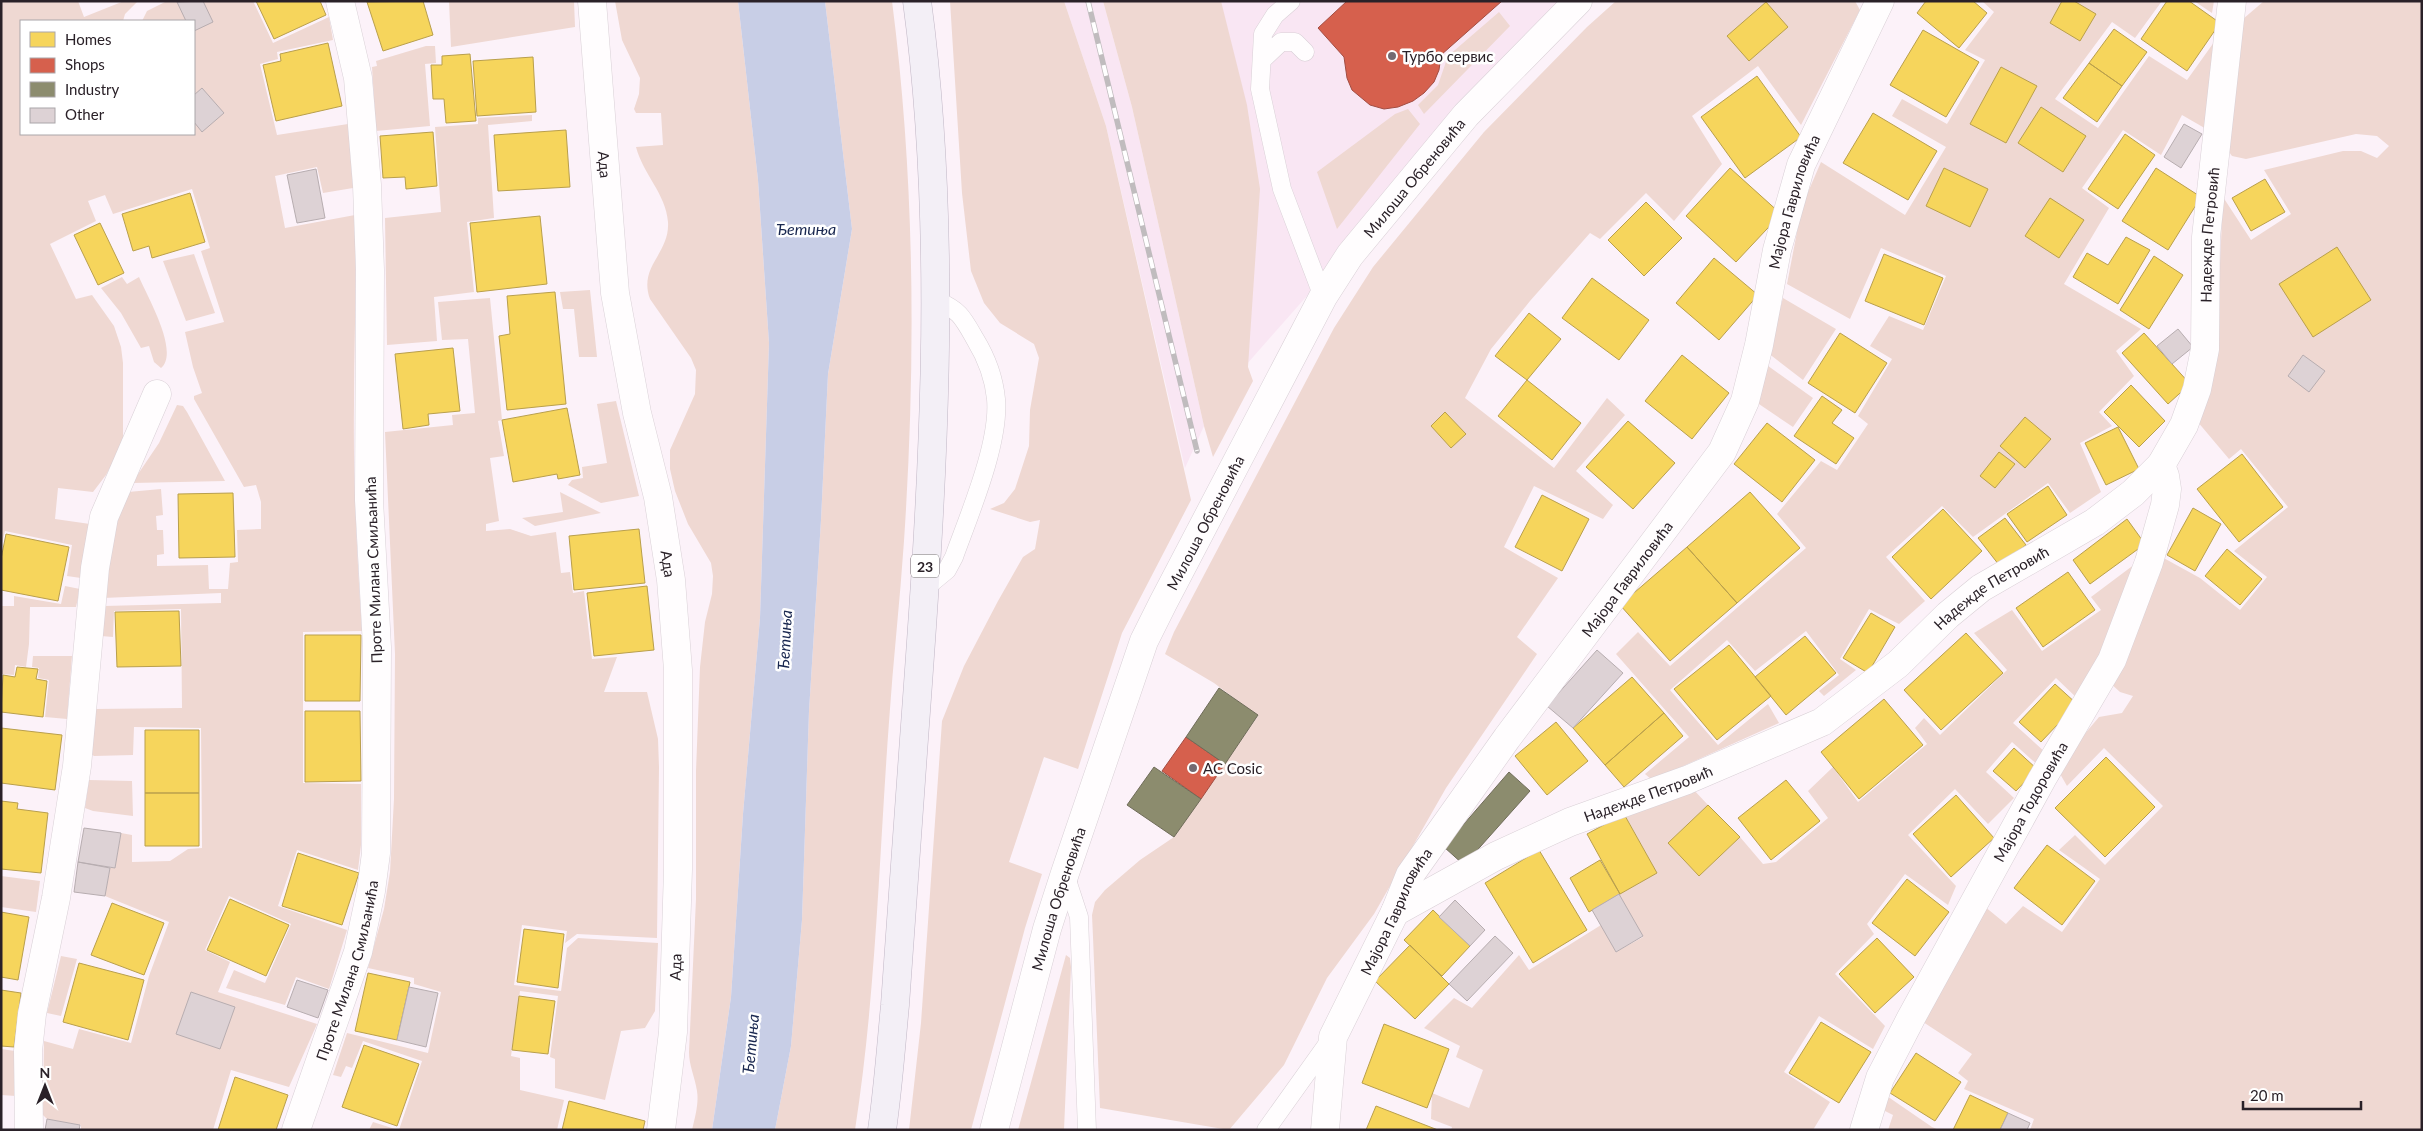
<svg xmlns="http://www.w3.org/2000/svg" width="2423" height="1131" font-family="Lato,sans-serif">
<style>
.built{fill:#f9e6f3}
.green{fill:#efd8d2}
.water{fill:#c8cee6}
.homes{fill:#f6d55c;stroke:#b99f4c}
.shops{fill:#d6604d;stroke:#a24d42}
.industry{fill:#8c8c6e;stroke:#6f6c59}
.building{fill:#ddd2d5;stroke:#b7adb0}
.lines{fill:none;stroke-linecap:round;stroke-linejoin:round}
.service-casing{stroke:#d9d0d6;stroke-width:19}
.minor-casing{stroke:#d9d0d6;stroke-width:29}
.tertiary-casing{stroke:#d9d0d6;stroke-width:29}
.primary-casing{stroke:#c0b6c5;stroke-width:29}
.service{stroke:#fffdfe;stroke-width:18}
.minor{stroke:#fffdfe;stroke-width:28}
.tertiary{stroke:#fffdfe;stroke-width:28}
.primary{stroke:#f3eff6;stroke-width:28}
.rail-casing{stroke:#c0bcbe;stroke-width:5.5}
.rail{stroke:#fff;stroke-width:4;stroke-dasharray:11;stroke-linecap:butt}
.poi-dot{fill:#746a71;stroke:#fff;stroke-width:2}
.labels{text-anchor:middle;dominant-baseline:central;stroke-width:5;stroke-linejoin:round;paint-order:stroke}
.shield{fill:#fff;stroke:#6a6468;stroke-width:1}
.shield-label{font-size:14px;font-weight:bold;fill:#2a2128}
.poi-label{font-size:15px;fill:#2a2128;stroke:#fff;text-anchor:start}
.street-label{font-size:15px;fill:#2a2128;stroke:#fff}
.water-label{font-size:16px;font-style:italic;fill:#19274f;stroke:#fff}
</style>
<rect width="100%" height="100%" fill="#fcf2f9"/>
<path class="built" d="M1064,1H1103L1132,107L1204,426L1185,468L1106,126Z
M1185,1H1578L1474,107L1246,365Z"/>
<path class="green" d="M1,1H78L84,17L124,1H138L125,14L123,21H21V134H194V21H142L147,11L167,1H253L273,43L329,17L333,40L277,52L278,59L260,64L277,135L348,124L353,188L323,193L317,167L275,176L285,228L355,215C357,279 354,341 354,404C353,480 357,556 362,631L303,632V783L361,784V845L358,870L297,850L278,906L347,930L329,989L296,977L285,1005L226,988L234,970L265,983L291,924L229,896L205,950L230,962L218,992L317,1024L289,1087L231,1070L213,1130H81V1125L47,1119L43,1115L44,1041L73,1049L79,1029L131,1043L149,976L169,922L105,896L110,868H115L121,833L132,835V862L170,861L188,849L202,848L201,728L134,727L133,755L94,756L91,754L94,709L182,708L181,609L114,611L113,637L101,636L104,606L221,603V593L103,598L116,521L128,492L161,489L163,515L156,516L157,530H163L164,554L157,555V566L208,565L209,589H228L230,563L238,562L237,530L261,529V502L256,485L244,487L194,399V396L202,393L193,367L185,332L224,322L201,251L210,248L192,189L113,214L105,195L88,201L96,221L50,244L76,299L92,295L114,326L121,347L123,363V443L106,475L93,492L58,488L55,519L90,524L81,578L67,576L72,545L5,531L1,547Z
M449,1H574L575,27L451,47Z
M615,1H738L758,180L769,343L760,618L743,814L731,997L712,1130H692C695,1117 699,1103 697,1091C695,1077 689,1066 689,1052L696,899V771L700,667L705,622L712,594L713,576L711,563L688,524L675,491L670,469V450L695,394L696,370L691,358L650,299C638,266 670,254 668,222C666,194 643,174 636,147L663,145L661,113H636L634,109L639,94L640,78L622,40Z
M825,1H892C915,180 916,361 904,541C900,601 893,661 889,722C879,857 876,995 855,1130H775L791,1046L802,920L809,711L821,520L828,374L852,229Z
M950,1H1064L1106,126L1191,500L1122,633L1078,769L1044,757L1009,862L1042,874L1025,928L971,1130H909L921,1023L942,721L964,666L998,601L1023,557L1035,549L1040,520L1030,522L990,509L1004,503L1015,489L1029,446L1030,410L1039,358L1034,344L1000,323L984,303L971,271L962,193Z
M1103,1H1221L1247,105L1260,189L1248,367L1253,381L1213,457L1204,426L1132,107Z
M1616,1H1855L1860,10L1801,125L1758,66L1692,116L1722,164L1674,221L1646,193L1600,239L1590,233L1530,301L1491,349L1465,398L1554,468L1607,398L1625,415L1576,471L1613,505L1603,519L1534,486L1504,547L1558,578L1517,637L1537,654L1446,788L1374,914L1327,978L1284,1065L1229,1130L1100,1108L1093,937L1092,915L1095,902L1105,890L1140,860L1174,837L1258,716L1214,683L1165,654L1174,632L1334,328L1373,267L1484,132L1587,27Z
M1982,1H2162L2135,38L2112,22L2055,99L2098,128L2149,56L2187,80L2222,31L2208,130L2182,115L2161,155L2123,130L2082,188L2109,208L2064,284L2141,329L2116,351L2134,376L2099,412L2112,426L2080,443L2101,492L2070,513L2048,483L1973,537L1942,506L1886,557L1925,601L1899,624L1869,609L1840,659L1856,670L1824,696L1819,691L1839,675L1806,631L1755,671L1727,640L1670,690L1718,745L1768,704L1779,723L1652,780L1645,774L1689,737L1616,654L1638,632L1670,666L1806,548L1777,514L1821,461L1837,470L1868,424L1858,416L1892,359L1870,346L1889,316L1923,330L1946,276L1881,248L1850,319L1787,284L1802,206L1821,162L1905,215L1946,147L1892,116L1902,99L1947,124L1985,60L1965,50L1994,12Z
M2194,1H2214L2212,13Z
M2264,1H2422V1130H2030L2034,1119L1964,1089L1968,1081L1958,1073L1972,1054L1920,1020L1984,906L2006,924L2023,906L2062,932L2100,879L2059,850L2075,835L2105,865L2163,806L2104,748L2067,786L2059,772L2083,736L2099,717L2122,713L2133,696L2120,692L2109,682L2160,556L2200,578L2240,610L2267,577L2234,551L2288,507L2241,449L2229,459L2197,421L2219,286L2223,197L2251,240L2291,214L2264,170L2343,151H2361L2377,158L2389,146L2377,136L2356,134L2246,159L2232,156L2224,145L2243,19Z
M1499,12L1510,26L1424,114L1418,105L1438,85L1448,56Z
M426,46H435L436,63L425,64L430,126L376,131L372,67L377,66L376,61Z
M1408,109L1420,124L1337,229L1317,172L1395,114Z
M532,115V121L488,125L494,218L467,222L474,292L434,297L437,341L387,345L385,218L441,212L435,127L478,124V118Z
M194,254L215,313L186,321L163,261Z
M122,277L127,284L139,277C147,296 180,352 161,368L154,362L149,346L141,348L121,313L101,288Z
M590,290L597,357H579L574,309H563L560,292Z
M490,298L502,420L498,421L504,456L490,458L499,521L486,524V531L510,529L531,536L556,532L561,573L570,572L573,593L584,591L592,659L617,657L604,692H647L658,739L659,767L657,938L577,934L565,943L567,931L522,925L514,985L561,991L567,948L578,938L658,943L655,1011L645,1028L621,1031L605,1100L555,1088V1059L550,1057L558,996L520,991L511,1056L520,1058V1090L564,1100L557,1130H399L422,1061L363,1041L352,1068L346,1066L341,1077L333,1075L347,1033L428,1053L441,992L414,984V978L368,968L384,909L390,872L394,799L395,654L385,432L453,425L452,415L475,413L468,339L442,340L438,302Z
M1783,298L1836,329L1803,380L1768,353Z
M1764,363L1813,398L1793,427L1753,400Z
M616,401L639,496L601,503L568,485L572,480L583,478L582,467L607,463L597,404Z
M177,405L183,406L187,412L225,481L132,483L159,443Z
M560,492L601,513L535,526L522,518L563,512Z
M2143,558L2079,700L2056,678L2013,723L2046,753L2040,767L2012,742L1986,772L2014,798L1988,824L1955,789L1908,835L1956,886L1948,905L1905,874L1867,924L1874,934L1835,974L1885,1026L1873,1049L1819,1016L1784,1072L1830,1102L1813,1130H1451L1452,1127L1431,1119L1432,1093L1469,1108L1483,1070L1456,1057L1460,1046L1424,1028L1454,998L1472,1008L1519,955L1529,970L1601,925L1616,952L1643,937L1619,894L1657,873L1625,815L1692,788L1708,805L1668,843L1699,876L1740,837L1763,864L1776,862L1828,818L1808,791L1833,767L1858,802L1927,744L1915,728L1924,718L1940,735L2007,670L1974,633L2012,610L2042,651L2101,610L2091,597Z
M65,586L80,589L76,607H30L29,644L26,667L15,665L14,675L1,674V606H14V596L61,604Z
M33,656H72L67,719L45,717L49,680L38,678L39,668L32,667Z
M89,780L132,781L133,816L93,811L85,808Z
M1,876L40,881L36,912L1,907Z
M1066,955L1070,958L1071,967L1064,1130H1018Z
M61,956L77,959L61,1016L47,1013Z
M1,1049L15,1051L16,1096L1,1095Z
M1881,1092L1932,1127L1939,1130H1888L1893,1115L1877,1107Z
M373,1122L398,1130H369Z"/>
<path class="water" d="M738,1H825L852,229L828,374L821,520L809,711L802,920L791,1046L775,1130H712L731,997L743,814L760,618L769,343L758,180Z"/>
<path class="homes" d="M256,1H320L326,15L274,39Z
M423,1L433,35L383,51L367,2Z
M1926,1H1973L1987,13L1959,48L1917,13Z
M2062,1H2074L2096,14L2080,41L2050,23Z
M2167,1H2189L2220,23L2187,71L2141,39Z
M1766,2L1788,27L1749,61L1727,36Z
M2114,29L2147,52L2122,86L2089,63Z
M1923,30L1979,62L1946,117L1890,85Z
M328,43L342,106L276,121L263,65L281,61L280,54Z
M470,54L476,121L446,123L444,99H433L431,65H442V56Z
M533,57L536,112L477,116L473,61Z
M2089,63L2122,86L2097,122L2063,98Z
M2001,67L2037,86L2006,143L1970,124Z
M1757,76L1801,137L1745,178L1701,117Z
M2041,107L2086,136L2063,172L2018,143Z
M1873,113L1937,151L1908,200L1843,163Z
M566,130L570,187L498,191L494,135Z
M433,132L437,186L406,189L405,177L383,178L380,136Z
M2125,134L2155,155L2118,209L2088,189Z
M1730,168L1781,214L1736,262L1686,216Z
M1944,168L1988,189L1970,227L1926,206Z
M2156,168L2201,197L2168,250L2122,221Z
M2265,179L2285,212L2251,231L2232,198Z
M190,193L205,242L152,258L149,246L133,251L122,214Z
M2050,198L2084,220L2059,258L2025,236Z
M1646,202L1682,238L1644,276L1608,240Z
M540,216L547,284L477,292L470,223Z
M100,223L124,273L98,285L74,235Z
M2126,237L2150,250L2118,304L2073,277L2087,253L2108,265Z
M2337,247L2371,300L2313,337L2279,284Z
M1884,254L1943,278L1924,325L1865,301Z
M2154,256L2183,275L2149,329L2120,310Z
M1714,258L1758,295L1719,340L1676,303Z
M1592,278L1649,320L1619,360L1562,318Z
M555,292L566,404L507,410L499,336L510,334L507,296Z
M1529,313L1561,339L1527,380L1495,356Z
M1840,333L1887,363L1855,413L1808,383Z
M2144,333L2190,384L2168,404L2122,353Z
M453,348L460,411L428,414L429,425L403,429L395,354Z
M1682,355L1729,393L1692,439L1645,401Z
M1527,380L1581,423L1552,460L1498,416Z
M2131,385L2165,421L2139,447L2104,412Z
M1822,396L1842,410L1832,423L1854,438L1836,464L1794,436Z
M567,408L580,475L558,479L557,474L513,482L502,420Z
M1445,412L1466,434L1451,448L1431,426Z
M2025,417L2051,439L2025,468L2000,446Z
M1628,421L1675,463L1633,509L1586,467Z
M1767,423L1815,460L1782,502L1734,464Z
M2118,427L2139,469L2106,485L2085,443Z
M1999,452L2015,464L1995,488L1980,476Z
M2242,454L2283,507L2239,542L2197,489Z
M2048,486L2067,515L2027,542L2007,514Z
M1750,492L1800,548L1737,603L1687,547Z
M233,493L235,557L179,558L178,494Z
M1542,495L1589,519L1562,571L1515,547Z
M2193,508L2221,524L2195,571L2167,555Z
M1943,509L1982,551L1931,599L1892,557Z
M2005,518L2026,545L1999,565L1978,538Z
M2127,519L2145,544L2090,584L2073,560Z
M639,529L645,583L574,590L569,536Z
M6,534L69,547L58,601L1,590V559Z
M1687,547L1737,603L1670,661L1620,605Z
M2227,549L2262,579L2240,605L2205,576Z
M2068,572L2095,610L2043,647L2016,608Z
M647,586L654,650L594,656L587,593Z
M179,611L181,666L117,667L115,612Z
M1871,613L1895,627L1868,673L1843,658Z
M1966,633L2003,673L1941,730L1904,690Z
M305,635H361L360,701H305Z
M1805,636L1836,673L1786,715L1755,677Z
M1729,645L1771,696L1717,740L1674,689Z
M17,667L38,669L36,679L47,681L43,717L1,712L3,675L15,677Z
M1632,677L1664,713L1605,765L1573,728Z
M2055,684L2077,704L2041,742L2019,722Z
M1884,699L1923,745L1859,799L1821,752Z
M305,711H360L361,781L305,782Z
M1664,713L1683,736L1624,787L1605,765Z
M1556,722L1588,761L1547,795L1515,756Z
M1,728L62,735L55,790L1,783Z
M145,730H199V793H145Z
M2014,748L2037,769L2016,791L1993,771Z
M2106,757L2155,807L2105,857L2055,808Z
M1786,780L1820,821L1771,860L1738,818Z
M145,793H199V846H145Z
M1956,795L1994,838L1951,877L1913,834Z
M1,801L18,803L17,809L48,813L41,873L1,869Z
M1708,805L1740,837L1699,876L1668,843Z
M1624,814L1657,873L1620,894L1587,834Z
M2047,845L2095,881L2062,925L2014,888Z
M1539,850L1587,930L1533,963L1485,883Z
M298,853L359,873L342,925L282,906Z
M1600,860L1620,894L1589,912L1570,878Z
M1907,879L1949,912L1915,956L1872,923Z
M230,899L289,925L266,976L207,950Z
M112,903L164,923L144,975L91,955Z
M1433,910L1470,946L1442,976L1404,940Z
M1,912L29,917L18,980L1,977Z
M524,929L564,934L558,988L517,982Z
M1877,938L1914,977L1875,1013L1839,974Z
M1410,945L1449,984L1415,1019L1375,981Z
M79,963L144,980L128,1040L63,1022Z
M368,973L410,982L397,1040L355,1031Z
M1,990L21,993L14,1047L1,1046Z
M519,996L555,1001L548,1054L512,1050Z
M1821,1022L1871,1052L1839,1103L1789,1073Z
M1384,1024L1449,1049L1427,1108L1362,1083Z
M364,1045L419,1064L397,1126L342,1107Z
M1916,1053L1961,1082L1935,1121L1890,1093Z
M235,1077L288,1095L276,1130H218Z
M1970,1095L2008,1113L2000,1130H1953Z
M569,1101L645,1121L643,1130H562Z
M1376,1106L1438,1130H1366Z"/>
<path class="shops" d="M1347,1H1502L1441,55L1439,70L1434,82L1424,93L1413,101L1398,107L1384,109L1370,105L1352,90L1347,78L1344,57L1318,28Z
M1186,737L1225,764L1201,799L1162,771Z"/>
<path class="industry" d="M1219,688L1258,715L1225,764L1186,737Z
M1154,767L1201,799L1174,837L1127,805Z
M1509,772L1530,791L1464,865L1444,847Z"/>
<path class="building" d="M203,1L213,22L194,31V21H186L177,2Z
M202,88L224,113L202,132L194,122V95Z
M2184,124L2202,134L2181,168L2164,157Z
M316,169L325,218L297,223L287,175Z
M2178,329L2193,347L2172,364L2157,346Z
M2303,355L2325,371L2309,392L2288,376Z
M1597,650L1623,673L1573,728L1547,706Z
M84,828L121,833L115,868L78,862Z
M78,862L110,868L105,896L74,892Z
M1619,894L1643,936L1616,952L1592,910Z
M1455,900L1485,930L1470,946L1439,917Z
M1495,936L1513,953L1467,1001L1449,984Z
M297,980L328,990L318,1018L287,1007Z
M409,987L438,993L426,1047L397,1040Z
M191,992L235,1007L220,1049L176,1034Z
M2008,1113L2030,1123L2027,1130H2000Z
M47,1119L80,1125L79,1130H45Z"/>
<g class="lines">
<g class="service-casing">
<path id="service" d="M1291,1L1275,15L1263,34L1260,89L1282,189L1323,297
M1262,60L1281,42H1295L1305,52
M924,589L947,570L954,557C969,515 1000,443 996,399C994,378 986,357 975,339C962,316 960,311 936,300
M1065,874L1079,917L1087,1130
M1266,1130L1331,1039"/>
</g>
<g class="minor-casing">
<g id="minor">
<path id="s1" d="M1395,912L1496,856L1570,822L1687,780L1822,722L1898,664L1948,615L1981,588L2095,522L2133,493L2161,465L2184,425L2197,389L2205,349L2206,237L2232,1"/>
<path d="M29,1130L28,1051L32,1014L56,898L77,766L95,568L104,517L157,394"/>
<path id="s2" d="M296,1130L358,952L371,891L376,853L377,647L369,500L370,270L367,185L358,78L340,1"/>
<path id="s3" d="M1325,1130L1333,1037L1395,912L1410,875L1507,738L1722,452L1745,401L1759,345L1777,250L1801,165L1880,1"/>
<path id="s4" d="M1864,1130L1880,1078L1911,1018L2042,779L2112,660L2149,562L2165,505L2167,489L2165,476L2161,465"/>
</g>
</g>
<g class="tertiary-casing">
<g id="tertiary">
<path id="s5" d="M592,1L615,293L637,413L658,497L671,580L678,670V869L673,1032L661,1130"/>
<path id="s6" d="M994,1130L1047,929L1065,873L1144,641L1163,603L1323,297L1350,255L1466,115L1578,1"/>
</g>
</g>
<g class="primary-casing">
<path id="primary" d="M882,1130C888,1089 891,1047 895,1005C902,917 908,828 914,739C932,494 950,246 917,1"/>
</g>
<use href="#service" class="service"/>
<use href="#minor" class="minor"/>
<use href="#tertiary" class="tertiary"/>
<use href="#primary" class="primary"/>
<g class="rail-casing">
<path id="rail" d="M1088,1L1197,451"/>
</g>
<use href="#rail" class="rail"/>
</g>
<g class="poi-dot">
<circle cx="1392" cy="56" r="5"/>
<circle cx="1193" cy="768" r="5"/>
</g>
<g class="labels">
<rect class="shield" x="911" y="554.5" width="28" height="23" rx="4"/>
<g class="shield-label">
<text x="925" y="566">23</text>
</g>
<g class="poi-label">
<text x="1402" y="56">Турбо сервис</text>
<text x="1203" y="768">AC Cosic</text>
</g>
<g class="street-label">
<text stroke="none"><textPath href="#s5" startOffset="164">Ада</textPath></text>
<text stroke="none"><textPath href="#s6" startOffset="1050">Милоша Обреновића</textPath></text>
<text stroke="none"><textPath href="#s3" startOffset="1060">Мајора Гавриловића</textPath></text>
<text stroke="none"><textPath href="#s1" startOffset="1135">Надежде Петровић</textPath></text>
<text stroke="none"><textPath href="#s6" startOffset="645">Милоша Обреновића</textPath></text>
<text stroke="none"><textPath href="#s5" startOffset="569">Ада</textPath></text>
<text transform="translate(373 570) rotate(-92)">Проте Милана Смиљанића</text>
<text stroke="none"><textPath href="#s3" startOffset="640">Мајора Гавриловића</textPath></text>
<text stroke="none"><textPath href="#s1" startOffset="685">Надежде Петровић</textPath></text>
<text stroke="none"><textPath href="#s1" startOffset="280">Надежде Петровић</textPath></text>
<text stroke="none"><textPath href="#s4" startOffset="369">Мајора Тодоровића</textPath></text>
<text stroke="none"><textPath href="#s6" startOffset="240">Милоша Обреновића</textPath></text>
<text stroke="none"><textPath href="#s3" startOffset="234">Мајора Гавриловића</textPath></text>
<text transform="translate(675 967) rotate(-88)">Ада</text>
<text stroke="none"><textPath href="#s2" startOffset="168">Проте Милана Смиљанића</textPath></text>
</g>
<g class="water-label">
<text x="806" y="228">Ђетиња</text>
<text transform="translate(784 640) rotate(-87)">Ђетиња</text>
<text transform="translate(750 1044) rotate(-85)">Ђетиња</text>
</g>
</g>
<rect width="2423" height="1131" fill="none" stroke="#2a2128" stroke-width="5"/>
<rect x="20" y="20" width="175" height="115" fill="#ffffff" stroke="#aaa6a9"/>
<rect x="30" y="32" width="25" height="15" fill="#f6d55c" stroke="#aaa6a9"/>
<text x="65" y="45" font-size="15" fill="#2a2128">Homes</text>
<rect x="30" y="58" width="25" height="15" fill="#d6604d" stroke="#aaa6a9"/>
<text x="65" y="70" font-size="15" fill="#2a2128">Shops</text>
<rect x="30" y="82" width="25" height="15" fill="#8c8c6e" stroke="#aaa6a9"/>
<text x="65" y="95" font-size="15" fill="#2a2128">Industry</text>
<rect x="30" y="108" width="25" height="15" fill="#ddd2d5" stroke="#aaa6a9"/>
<text x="65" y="120" font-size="15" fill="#2a2128">Other</text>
<g transform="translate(45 1086)" stroke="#ffffff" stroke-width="4" paint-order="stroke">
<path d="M0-4L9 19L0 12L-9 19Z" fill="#2a2128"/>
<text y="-8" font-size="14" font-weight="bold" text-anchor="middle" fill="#2a2128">N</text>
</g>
<path d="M2243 1101v8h118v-8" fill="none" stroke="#2a2128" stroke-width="2.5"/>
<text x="2250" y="1101" font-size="15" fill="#2a2128" stroke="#ffffff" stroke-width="4" paint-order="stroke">20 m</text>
</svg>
